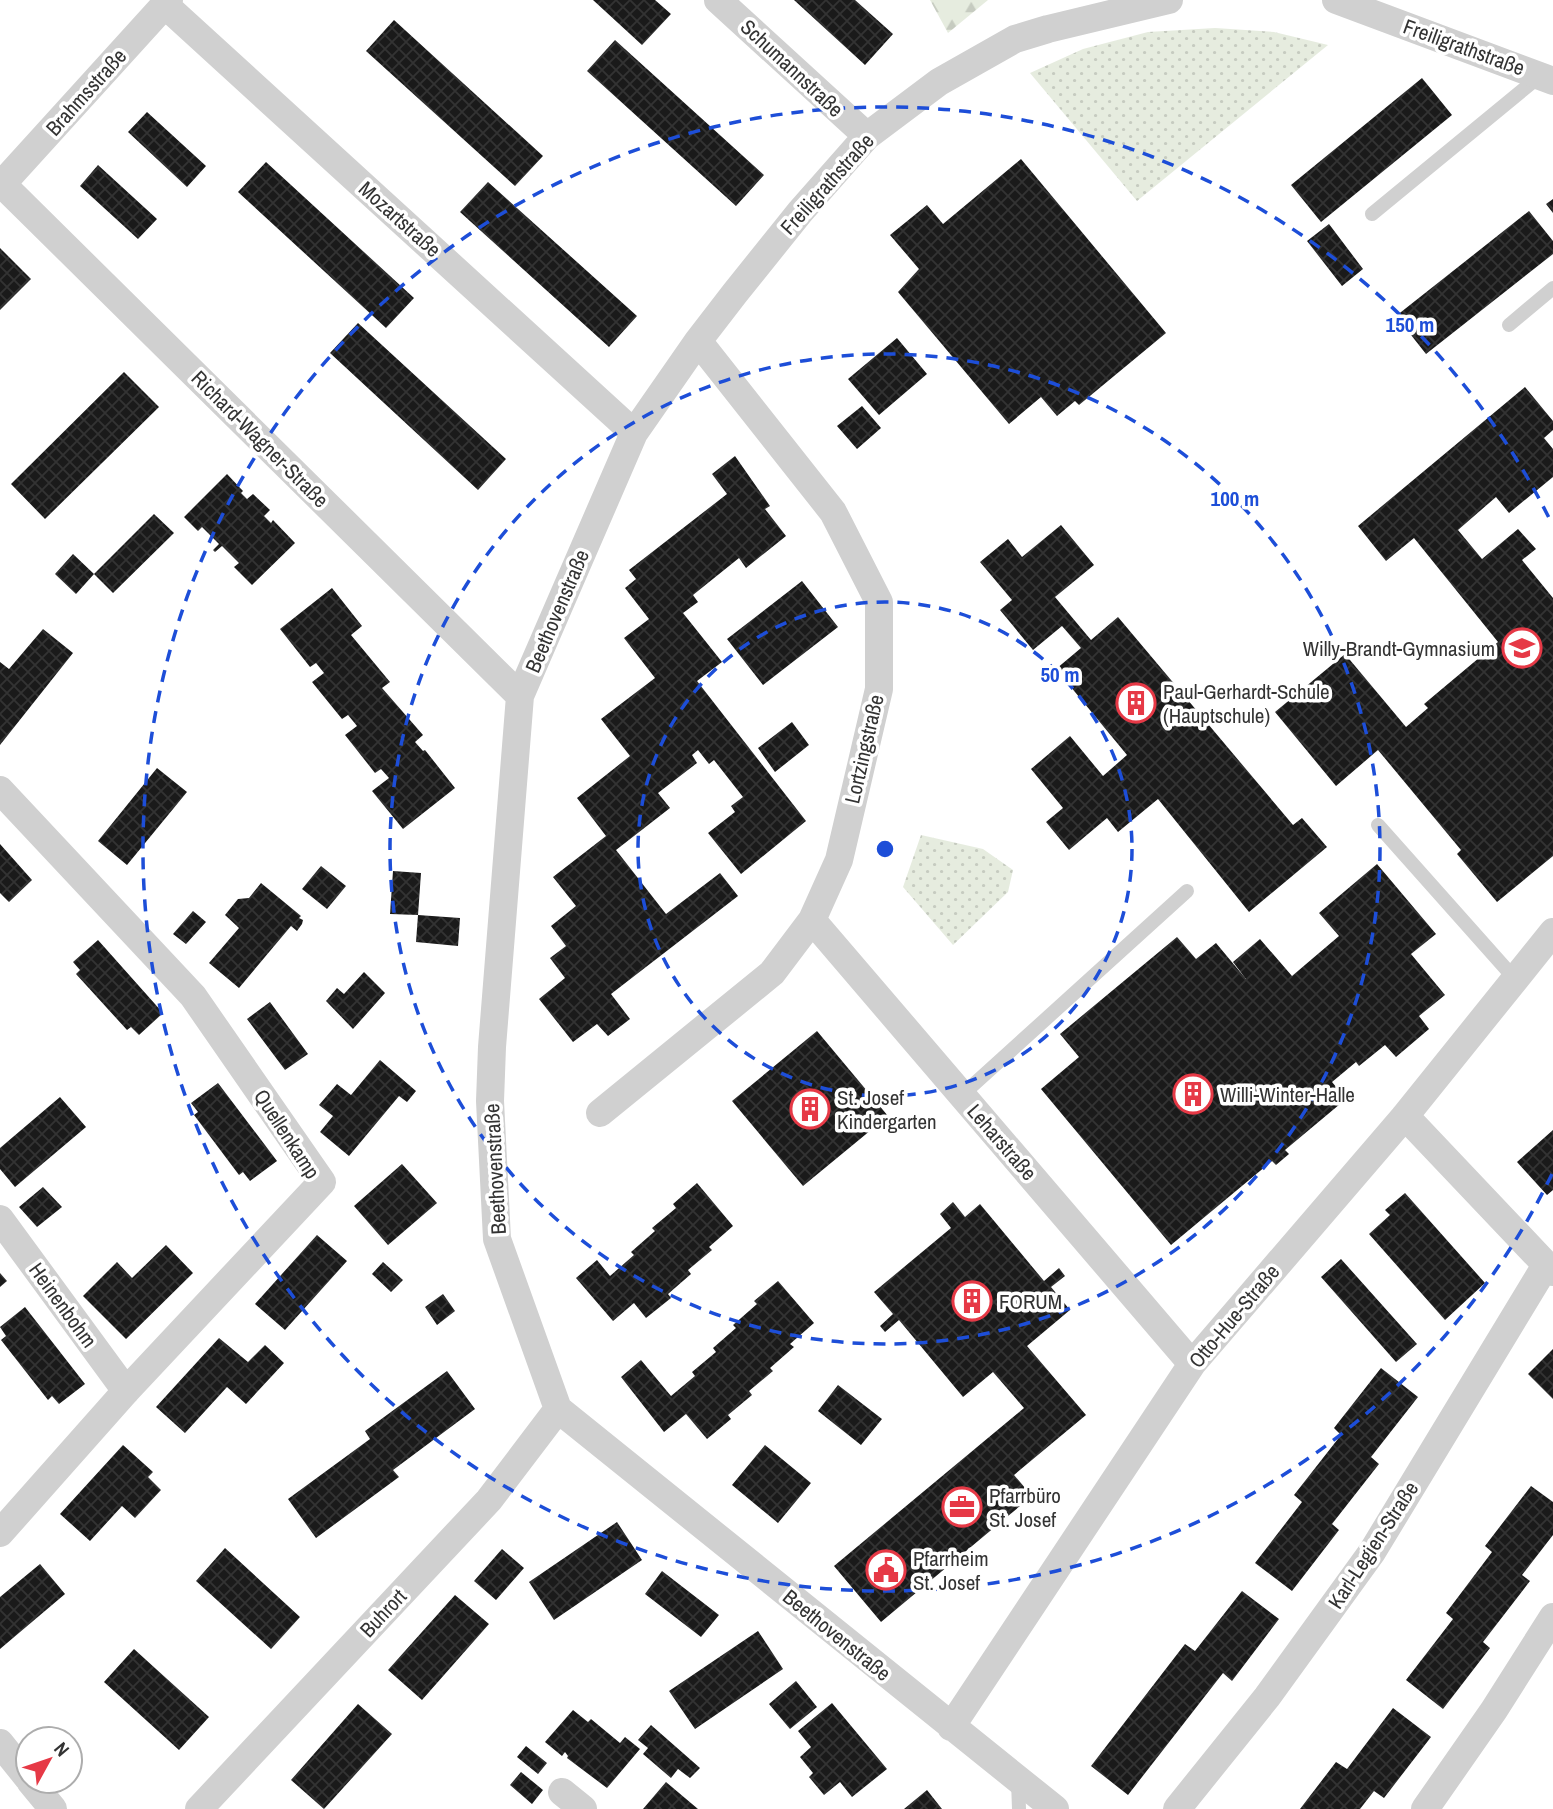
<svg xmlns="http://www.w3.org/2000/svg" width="1553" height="1809" font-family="'Archivo Narrow',sans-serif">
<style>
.forest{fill:url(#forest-firs)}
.park{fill:url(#park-dots)}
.building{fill:url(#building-cross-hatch)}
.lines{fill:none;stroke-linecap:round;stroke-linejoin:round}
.lane{stroke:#d0d0d0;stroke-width:14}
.street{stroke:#d0d0d0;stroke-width:28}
.ring{fill:none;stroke:#1d4ed8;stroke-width:3.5;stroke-dasharray:12 9}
.labels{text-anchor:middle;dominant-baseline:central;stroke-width:7;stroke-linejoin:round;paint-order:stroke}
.street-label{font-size:21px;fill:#333;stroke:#fff}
.poi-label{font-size:21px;fill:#333;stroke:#fff;text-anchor:start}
.centre{fill:#1d4ed8;stroke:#fff;stroke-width:3.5}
.ring-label{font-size:21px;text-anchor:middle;font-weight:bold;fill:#1d4ed8;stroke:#fff;stroke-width:7;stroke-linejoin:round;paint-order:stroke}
</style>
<defs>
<pattern id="forest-firs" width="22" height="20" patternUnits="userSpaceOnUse" patternTransform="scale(1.75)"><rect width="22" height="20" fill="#e6ecdf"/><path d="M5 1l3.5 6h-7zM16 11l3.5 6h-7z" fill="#c6cbc0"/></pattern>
<pattern id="park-dots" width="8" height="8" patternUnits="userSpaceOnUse" patternTransform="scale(1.75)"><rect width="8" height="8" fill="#e6ecdf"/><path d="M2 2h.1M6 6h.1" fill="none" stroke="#c6cbc0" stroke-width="1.8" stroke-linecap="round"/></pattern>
<pattern id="building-cross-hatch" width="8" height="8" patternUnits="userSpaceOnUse" patternTransform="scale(1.75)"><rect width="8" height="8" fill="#1a1a1a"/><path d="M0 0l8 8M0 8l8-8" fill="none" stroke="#333"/></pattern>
</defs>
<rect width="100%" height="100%" fill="#fff"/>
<path class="forest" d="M930,0H988L948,33Z"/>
<path class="park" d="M1215,28L1274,32L1328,45L1137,201L1030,73L1083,49L1148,32Z
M921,835L983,849L1013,870L1008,892L953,945L903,887Z"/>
<path class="building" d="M593,0H655L671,14L642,45Z
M794,0H855L893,34L865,65Z
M394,20L543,156L515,186L366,51Z
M615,40L764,175L736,206L587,71Z
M1422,78L1452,115L1321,222L1291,185Z
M147,112L206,166L187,187L128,132Z
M1021,159L1166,333L1079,405L1075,401L1057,416L1041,397L1009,424L898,292L919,269L890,235L927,205L943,224Z
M266,162L414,298L386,328L238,192Z
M98,165L157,219L138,239L80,186Z
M488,182L637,316L609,347L460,212Z
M1553,199V213L1546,204Z
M1529,211L1553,241V254L1426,354L1396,316Z
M1329,224L1363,269L1342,286L1307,241Z
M0,248L31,279L0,310Z
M358,323L506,459L478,490L330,353Z
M897,338L927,374L879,415L848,379Z
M124,372L159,407L45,519L11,484Z
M1525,387L1553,421V430L1544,438L1553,449V477L1509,513L1496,497L1458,530L1482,559L1518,529L1536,549L1522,560L1553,598V856L1497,902L1457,854L1461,850L1378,750L1336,786L1275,712L1345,654L1406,727L1428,708L1424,704L1498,642L1414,538L1386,561L1358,526Z
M862,406L881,428L857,449L837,426Z
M735,456L770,506L765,509L786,536L746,568L739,558L693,595L698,602L683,613L722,662L697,681L806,821L741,874L708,833L735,812L731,806L743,797L714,760L709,764L698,750L692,755L697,763L658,793L670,808L616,850L666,914L720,873L738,896L611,994L630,1019L608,1036L597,1024L573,1042L539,999L565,978L550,958L566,946L551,926L576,906L553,877L606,836L577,798L630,756L601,719L655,678L624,638L649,619L625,588L636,579L629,570L727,494L712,474Z
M227,474L243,491L241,493L247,499L253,494L270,510L264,516L271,523L273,520L295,543L252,585L234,567L239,563L222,546L215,552L213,550L219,544L202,527L198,531L184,517Z
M154,514L174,533L113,593L94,574Z
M1061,525L1094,565L1055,597L1091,640L1118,617L1293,825L1302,818L1327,847L1249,912L1158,799L1118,832L1107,818L1069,850L1046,822L1063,808L1031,769L1070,736L1103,776L1127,755L1056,669L1081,648L1062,626L1033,650L1000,610L1012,600L980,562L1008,539L1022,557Z
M73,554L94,574L76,594L55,574Z
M802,581L838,627L763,685L727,639Z
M332,588L362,626L351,635L390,682L382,688L423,735L415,742L423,751L425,750L455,788L403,829L372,791L389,778L381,769L375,773L345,735L357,726L348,715L342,719L312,682L324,673L316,663L310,667L280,629Z
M43,629L73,653L0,745V662L9,669Z
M792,722L809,745L775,772L758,748Z
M157,768L187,792L127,865L98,841Z
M0,844L32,880L9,902L0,893Z
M1377,864L1436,934L1411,954L1445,995L1419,1016L1429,1029L1396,1057L1385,1045L1359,1066L1356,1062L1332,1082L1346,1099L1285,1150L1289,1154L1276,1165L1272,1161L1171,1245L1041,1089L1079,1057L1060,1034L1177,937L1196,959L1216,943L1246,979L1233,962L1260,939L1292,976L1339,936L1319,913Z
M321,866L346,886L327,909L302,889Z
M393,871L421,873L418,915L390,914Z
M261,883L301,916L299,918L303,920L302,924L297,931L291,926L239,988L209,963L239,928L225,915L238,899L249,898Z
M193,911L206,922L186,944L173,934Z
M418,915L460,918L458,946L416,942Z
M98,940L163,1013L139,1035L131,1027L127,1030L76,974L80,970L73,962Z
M364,972L385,993L353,1029L326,1001L337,988L344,994Z
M270,1002L308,1054L285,1070L247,1019Z
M817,1031L888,1116L803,1186L732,1101Z
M380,1060L416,1091L407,1102L399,1096L349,1156L320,1132L333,1116L319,1105L337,1084L351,1095Z
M218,1083L277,1161L250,1181L243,1172L239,1175L194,1115L198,1112L191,1103Z
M60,1097L86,1127L15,1187L0,1169V1148Z
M1553,1130V1190L1547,1195L1517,1162Z
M402,1164L437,1203L388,1245L354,1206Z
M697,1183L733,1226L709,1247L712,1250L688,1270L691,1274L668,1294L671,1298L646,1318L634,1303L613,1321L576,1278L597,1260L610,1276L634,1255L631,1252L655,1231L652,1228L676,1208L673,1204Z
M43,1187L62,1207L37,1227L19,1207Z
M1405,1193L1485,1283L1445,1320L1369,1234L1390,1215L1385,1210Z
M953,1202L965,1217L980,1204L1044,1281L1059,1268L1065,1276L1051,1287L1070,1310L1027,1346L1086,1415L1014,1475L1032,1496L881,1622L834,1566L1024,1408L993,1372L963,1397L899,1320L885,1332L880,1326L893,1314L874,1292L951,1228L940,1214Z
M317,1235L347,1261L285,1330L255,1304Z
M166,1245L193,1273L126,1339L83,1296L117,1262L132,1278Z
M1341,1259L1417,1344L1396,1362L1321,1277Z
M383,1262L403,1280L391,1292L372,1274Z
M0,1273L7,1281L0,1287Z
M778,1281L814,1323L790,1344L794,1347L770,1368L773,1371L749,1391L752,1395L728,1415L731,1419L707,1439L686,1414L664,1432L621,1377L641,1360L671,1396L695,1376L692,1372L716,1352L713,1348L736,1328L733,1325L757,1304L754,1301Z
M443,1294L455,1311L437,1325L425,1307Z
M25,1307L85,1384L59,1404L52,1396L48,1400L1,1340L6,1336L0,1327Z
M219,1338L248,1362L265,1345L284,1363L246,1404L227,1387L185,1433L156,1407Z
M1553,1349V1399L1528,1374Z
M1381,1368L1418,1397L1371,1457L1379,1464L1332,1524L1339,1530L1292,1591L1255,1563L1302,1502L1294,1495L1341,1435L1334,1428Z
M447,1371L475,1409L393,1470L399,1477L316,1538L288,1499L370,1439L365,1431Z
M838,1385L882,1419L861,1445L818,1411Z
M123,1445L153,1472L148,1477L161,1490L135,1518L122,1506L90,1541L60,1514Z
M765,1445L811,1483L778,1523L732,1485Z
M1531,1486L1553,1502V1535L1522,1575L1530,1581L1483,1642L1490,1648L1443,1709L1406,1680L1453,1619L1446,1613L1492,1552L1485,1546Z
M617,1522L642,1560L554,1620L529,1582Z
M225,1548L300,1617L271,1649L196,1581Z
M502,1549L524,1568L496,1600L474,1581Z
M40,1564L65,1594L0,1649V1597Z
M662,1571L719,1615L701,1637L645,1594Z
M1242,1591L1279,1619L1232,1681L1223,1673L1128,1795L1091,1766L1185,1644L1195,1651Z
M455,1595L489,1624L422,1700L388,1670Z
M758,1631L783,1669L695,1729L669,1691Z
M134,1649L209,1717L179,1750L104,1682Z
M796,1681L817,1707L790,1729L769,1704Z
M832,1703L887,1769L852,1797L840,1782L824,1795L809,1777L813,1773L800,1757L811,1747L798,1731Z
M358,1704L392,1734L324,1809L291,1780Z
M1393,1708L1431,1737L1384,1798L1374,1791L1360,1809H1300L1336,1762L1347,1769Z
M573,1710L588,1722L591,1719L620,1743L625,1737L640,1749L607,1788L567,1758L568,1756L565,1752L562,1756L545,1742Z
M651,1725L700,1768L690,1778L678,1769L671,1778L643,1754L648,1748L638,1740Z
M526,1746L547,1763L538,1774L517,1757Z
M521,1772L543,1790L532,1804L510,1785Z
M666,1782L698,1809H643Z
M927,1790L942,1809H904Z"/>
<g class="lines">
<path class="lane" d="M1372,214L1541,75
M1509,325L1553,288
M1378,825L1515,979
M962,1095L1187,891
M1018,1781L1019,1809"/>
<path class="street" d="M718,0L867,136
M1336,0L1553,81
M165,5L634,433
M0,182L520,696
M2,184L169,0
M0,790L193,996L322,1182L126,1391L0,1533
M812,920L1192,1364
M600,1113L772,973L812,920L839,860L879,689V602L833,512L698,341
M1405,1116L1553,1272
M0,1219L126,1391
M951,1727L1192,1364L1405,1116L1553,932
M0,1743L28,1778
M30,1781L53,1809
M562,1792L583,1809
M199,1809L489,1500L558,1409
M1055,1809L558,1409L497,1239L490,1101L492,1047L520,696L634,433L698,341L735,293L800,212L867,136L939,82L1015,39L1048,29L1169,0
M1177,1809L1267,1697L1372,1552L1546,1265
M1425,1809L1494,1710L1553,1617"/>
</g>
<g class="ring">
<circle cx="885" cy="849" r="247"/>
<circle cx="885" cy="849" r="495"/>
<path d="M1552 1174A742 742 0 1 1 1552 524"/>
</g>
<defs>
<g id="school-ring" transform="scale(2.0125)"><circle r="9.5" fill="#fff" stroke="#e63946" stroke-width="1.5"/><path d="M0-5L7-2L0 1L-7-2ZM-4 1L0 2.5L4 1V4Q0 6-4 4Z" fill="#e63946"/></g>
<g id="building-ring" transform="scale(2.0125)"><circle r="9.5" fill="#fff" stroke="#e63946" stroke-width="1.5"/><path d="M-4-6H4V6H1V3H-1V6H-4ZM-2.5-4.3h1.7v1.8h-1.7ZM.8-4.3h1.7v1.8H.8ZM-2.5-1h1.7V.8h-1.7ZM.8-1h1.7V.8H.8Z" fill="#e63946"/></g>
<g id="office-ring" transform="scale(2.0125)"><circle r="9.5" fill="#fff" stroke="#e63946" stroke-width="1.5"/><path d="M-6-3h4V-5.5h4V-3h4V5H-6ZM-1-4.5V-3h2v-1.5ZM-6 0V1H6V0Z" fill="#e63946"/></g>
<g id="civic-ring" transform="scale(2.0125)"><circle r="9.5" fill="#fff" stroke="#e63946" stroke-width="1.5"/><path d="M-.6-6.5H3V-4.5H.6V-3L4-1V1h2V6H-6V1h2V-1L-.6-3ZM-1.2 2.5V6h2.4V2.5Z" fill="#e63946"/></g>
</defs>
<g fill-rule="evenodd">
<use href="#school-ring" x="1522" y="648"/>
<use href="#building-ring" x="1136" y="703"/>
<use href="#building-ring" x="1193" y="1094"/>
<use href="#building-ring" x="810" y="1109"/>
<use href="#building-ring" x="972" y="1301"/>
<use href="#office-ring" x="962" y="1507"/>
<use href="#civic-ring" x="886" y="1570"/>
</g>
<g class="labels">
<g class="street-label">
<text transform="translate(1464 47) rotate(20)">Freiligrathstraße</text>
<text transform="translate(792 68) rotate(43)">Schumannstraße</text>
<text transform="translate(86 92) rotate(-48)">Brahmsstraße</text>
<text transform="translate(827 184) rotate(-48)">Freiligrathstraße</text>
<text transform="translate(400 219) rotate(42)">Mozartstraße</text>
<text transform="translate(260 439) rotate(45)">Richard-Wagner-Straße</text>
<text transform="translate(557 611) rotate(-67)">Beethovenstraße</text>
<text transform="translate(864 749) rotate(-77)">Lortzingstraße</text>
<text transform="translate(287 1134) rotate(57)">Quellenkamp</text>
<text transform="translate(1002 1142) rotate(49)">Leharstraße</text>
<text transform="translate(495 1169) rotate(-93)">Beethovenstraße</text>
<text transform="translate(63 1305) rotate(54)">Heinenbohm</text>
<text transform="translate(1234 1316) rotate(-50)">Otto-Hue-Straße</text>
<text transform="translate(1373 1545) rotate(-57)">Karl-Legien-Straße</text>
<text transform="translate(383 1613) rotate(-47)">Buhrort</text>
<text transform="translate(837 1635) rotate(39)">Beethovenstraße</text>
</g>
<g class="poi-label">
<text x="1495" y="648" text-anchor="end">Willy-Brandt-Gymnasium</text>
<text x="1163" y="691">Paul-Gerhardt-Schule<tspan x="1163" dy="24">(Hauptschule)</tspan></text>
<text x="1220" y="1094">Willi-Winter-Halle</text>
<text x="837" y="1097">St. Josef<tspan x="837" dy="24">Kindergarten</tspan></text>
<text x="999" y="1301">FORUM</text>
<text x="989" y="1495">Pfarrbüro<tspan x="989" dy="24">St. Josef</tspan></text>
<text x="913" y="1558">Pfarrheim<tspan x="913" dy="24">St. Josef</tspan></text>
</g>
</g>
<circle cx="885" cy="849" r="10" class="centre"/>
<g class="ring-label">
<text x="1410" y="332">150 m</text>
<text x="1235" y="506">100 m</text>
<text x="1060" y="682">50 m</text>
</g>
<g transform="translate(49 1760) rotate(50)"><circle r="33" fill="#ffffff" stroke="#adadad" stroke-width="2"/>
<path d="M0-5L12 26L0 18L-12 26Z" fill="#e63946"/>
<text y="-10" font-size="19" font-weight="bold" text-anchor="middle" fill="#333333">N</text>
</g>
</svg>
